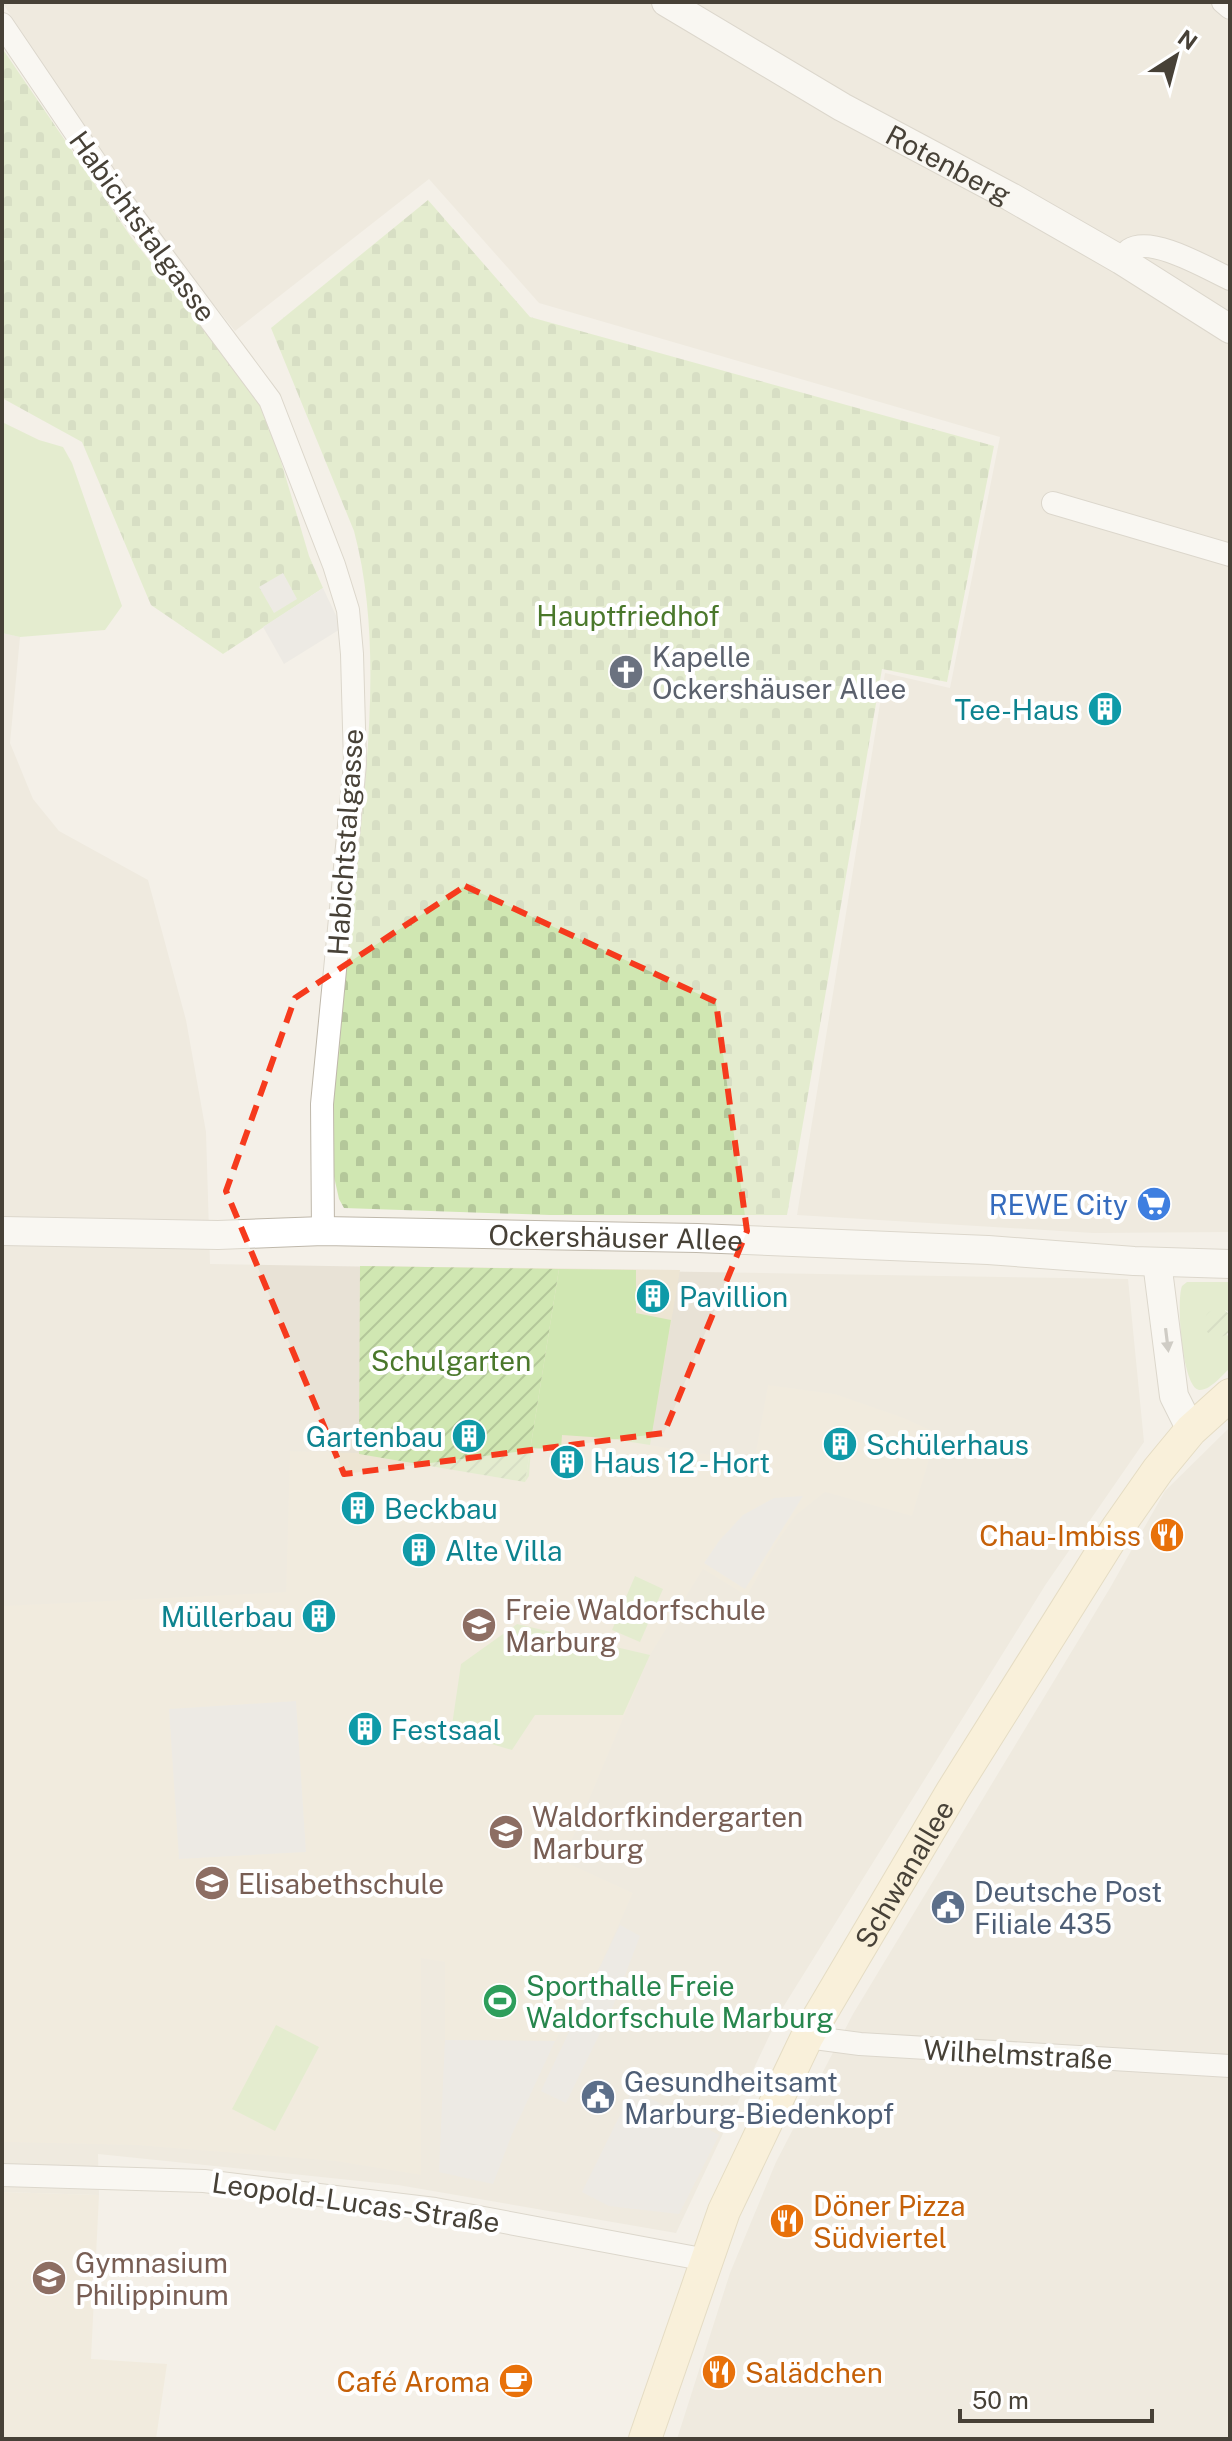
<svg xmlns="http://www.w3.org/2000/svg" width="1232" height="2441" font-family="'Public Sans',sans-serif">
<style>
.residential{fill:#e8e2d6}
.education{fill:#ede5d3}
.green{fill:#d0e7b2}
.cemetery{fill:url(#cemetery-stones)}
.garden{fill:url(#garden-furrows)}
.parking{fill:#e5e3e0}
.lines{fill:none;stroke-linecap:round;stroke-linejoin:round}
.minor-casing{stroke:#bfb8ab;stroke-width:24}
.tertiary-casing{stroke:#bfb8ab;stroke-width:30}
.secondary-casing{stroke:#d3c399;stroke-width:34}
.minor{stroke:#fff;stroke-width:22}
.tertiary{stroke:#fff;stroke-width:28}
.secondary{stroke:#fef0c9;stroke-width:32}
.oneway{fill:#a3a09b}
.marked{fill:none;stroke:#f63a1d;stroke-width:6;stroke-dasharray:16 10;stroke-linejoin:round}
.labels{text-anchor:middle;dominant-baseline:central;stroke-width:8;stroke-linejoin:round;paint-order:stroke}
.street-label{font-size:28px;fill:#474137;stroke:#fff}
.park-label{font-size:28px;fill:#4a782b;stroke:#fff}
.worship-label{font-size:28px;fill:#5b616d;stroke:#fff;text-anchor:start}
.culture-label{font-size:28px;fill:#0d838f;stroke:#fff;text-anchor:start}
.shop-label{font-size:28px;fill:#366cbe;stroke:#fff;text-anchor:end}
.food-label{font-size:28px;fill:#c56008;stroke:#fff;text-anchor:end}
.education-label{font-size:28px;fill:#785e54;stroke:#fff;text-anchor:start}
.service-label{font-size:28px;fill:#4e5e75;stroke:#fff;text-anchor:start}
.leisure-label{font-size:28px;fill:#27864d;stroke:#fff;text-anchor:start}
</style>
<defs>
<pattern id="cemetery-stones" width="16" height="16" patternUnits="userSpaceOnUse" patternTransform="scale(2)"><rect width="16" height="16" fill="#d0e7b2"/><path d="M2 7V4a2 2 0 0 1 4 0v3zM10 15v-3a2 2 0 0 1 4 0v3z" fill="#b4c79a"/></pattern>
<pattern id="garden-furrows" width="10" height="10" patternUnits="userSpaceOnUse" patternTransform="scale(2)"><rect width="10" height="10" fill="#d0e7b2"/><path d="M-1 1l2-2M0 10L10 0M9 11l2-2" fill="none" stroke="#b4c79a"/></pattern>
</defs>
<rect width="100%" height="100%" fill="#f4f0e8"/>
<path class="residential" d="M2,2H1230V1232L1093,1233L797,1215L885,673L950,688L1000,437L539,303L429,179L235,331L140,212Z
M2,633L20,637L10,743L33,799L59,831L148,880L186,1020L206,1132L210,1264L1128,1279L1144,1442L1046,1584L782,2009L676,2233L398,2185L98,2154L99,2195L2,2192Z
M1230,1427V2439H677L730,2273L776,2162L853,2014L1110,1588L1165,1491Z"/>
<path class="education" d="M360,1266L680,1270L650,1445L754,1462L768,1385L835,1394L904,1418L937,1433L912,1516L825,1492L796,1515L775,1545L747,1596L703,1569L650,1655L563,1861L633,1893L601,1964L555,2041L445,2040V1962L421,1958V2175L335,2161L135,2145L2,2142V1606L286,1592L290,1451L359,1453Z
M2,2192L99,2195L91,2359L167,2364L156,2439H2Z"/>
<path class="green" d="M2,422L39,440L63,447L72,463L122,606L105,630L20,637L2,633Z
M559,1269L636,1270V1313L671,1320L650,1445L606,1438L562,1435L561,1449L531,1448L529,1476L525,1482Z
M1187,1282H1230V1313L1225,1310L1227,1336L1230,1332V1368C1223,1374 1210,1391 1199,1390C1182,1387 1176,1301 1182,1286Z
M635,1576L663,1589L640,1642L612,1630Z
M517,1624L650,1655L623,1715H535L512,1750L451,1732L461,1664Z
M276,2025L319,2047L275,2131L232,2109Z"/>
<path class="cemetery" d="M2,48L131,237L265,407L309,556L323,588L223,654L151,605L82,442L2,398Z
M428,200L530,317L994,446L947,682L882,669L787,1215H550L344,1208L339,1199L329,1154C335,1057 347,960 357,864C368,757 382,636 354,531L271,328Z"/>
<path class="garden" d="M360,1266L559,1269L525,1482L359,1454Z
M1204 1323a14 14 0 1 1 28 0a14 14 0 1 1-28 0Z"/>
<path class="parking" d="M283,573L297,599L274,613L259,587Z
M323,588L342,628L284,664L263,627Z
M803,1496L745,1589L704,1563L719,1541L743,1515L774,1498Z
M296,1701L306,1852L179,1859L169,1709Z
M620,1925L640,1936L613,2006L566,2103L541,2091Z
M445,2040L555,2041L512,2134L493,2184L439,2172Z
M633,2089L719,2135L679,2214L609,2206L582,2192Z"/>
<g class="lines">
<g class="minor-casing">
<path id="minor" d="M1223,2L1230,8
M2,24L121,200L270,400L334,565L348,610L352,654L355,764L322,1104L323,1231
M1121,260C1124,257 1126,253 1129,250C1152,235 1208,269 1230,279
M1053,503L1230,555
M807,2037L860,2044L1230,2066
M2,2175L204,2181L435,2209L707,2260"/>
</g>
<g class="tertiary-casing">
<g id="tertiary">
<path id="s1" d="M666,2L842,107L1011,197L1121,260L1230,329"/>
<path id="s2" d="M2,1231L218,1235L323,1231L697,1238L988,1250L1134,1261L1230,1264"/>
<path d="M1157,1262L1174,1396L1191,1430"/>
</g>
</g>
<g class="secondary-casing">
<g id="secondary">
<path id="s3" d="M645,2439L724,2211L807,2037L953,1790L1116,1530L1158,1470L1191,1430L1230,1395"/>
</g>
</g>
<use href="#minor" class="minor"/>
<use href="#tertiary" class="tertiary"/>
<use href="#secondary" class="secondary"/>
</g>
<defs><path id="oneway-solid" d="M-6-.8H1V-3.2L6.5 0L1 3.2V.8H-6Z" transform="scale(2)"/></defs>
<use class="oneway" href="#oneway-solid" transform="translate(1167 1340) rotate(83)"/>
<path d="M0 0H1232V2441H0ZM465,886L716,1002L747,1231L664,1433L344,1474L226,1191L295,998Z" fill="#f4f0e8" fill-opacity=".55" fill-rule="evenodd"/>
<path class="marked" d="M465,886L716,1002L747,1231L664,1433L344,1474L226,1191L295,998Z"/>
<defs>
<g id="church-disc" transform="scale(1.8)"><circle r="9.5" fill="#6b7280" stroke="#fff"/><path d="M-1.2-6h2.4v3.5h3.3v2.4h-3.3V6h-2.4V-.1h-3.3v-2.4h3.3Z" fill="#fff"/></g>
<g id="building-disc" transform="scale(1.8)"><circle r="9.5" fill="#0f9aa8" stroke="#fff"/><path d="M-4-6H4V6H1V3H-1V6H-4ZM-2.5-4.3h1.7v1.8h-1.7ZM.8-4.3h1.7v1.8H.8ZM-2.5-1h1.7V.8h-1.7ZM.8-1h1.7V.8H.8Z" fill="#fff"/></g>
<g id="supermarket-disc" transform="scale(1.8)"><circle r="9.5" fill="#3f7fe0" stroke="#fff"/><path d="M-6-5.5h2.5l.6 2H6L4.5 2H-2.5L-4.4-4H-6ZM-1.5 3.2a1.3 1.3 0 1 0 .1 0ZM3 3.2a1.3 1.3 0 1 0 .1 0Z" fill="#fff"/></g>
<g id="restaurant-disc" transform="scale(1.8)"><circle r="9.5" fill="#e8710a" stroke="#fff"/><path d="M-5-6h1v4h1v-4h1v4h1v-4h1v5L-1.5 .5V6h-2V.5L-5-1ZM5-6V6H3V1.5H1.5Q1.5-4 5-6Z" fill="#fff"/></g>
<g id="school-disc" transform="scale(1.8)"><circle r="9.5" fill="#8d6e63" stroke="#fff"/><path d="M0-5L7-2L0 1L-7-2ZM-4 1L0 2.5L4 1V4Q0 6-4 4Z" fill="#fff"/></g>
<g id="civic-disc" transform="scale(1.8)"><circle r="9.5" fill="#5c6f8a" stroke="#fff"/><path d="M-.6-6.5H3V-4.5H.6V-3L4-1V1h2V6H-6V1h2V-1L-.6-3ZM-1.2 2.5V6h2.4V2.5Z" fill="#fff"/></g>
<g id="stadium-disc" transform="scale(1.8)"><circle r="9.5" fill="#2e9e5b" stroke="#fff"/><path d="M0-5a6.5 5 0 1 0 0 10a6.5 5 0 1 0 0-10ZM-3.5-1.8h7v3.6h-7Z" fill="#fff"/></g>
<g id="cafe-disc" transform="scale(1.8)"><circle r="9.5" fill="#e8710a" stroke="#fff"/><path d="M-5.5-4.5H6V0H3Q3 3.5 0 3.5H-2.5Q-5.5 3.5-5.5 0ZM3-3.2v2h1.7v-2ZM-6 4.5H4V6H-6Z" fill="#fff"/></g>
</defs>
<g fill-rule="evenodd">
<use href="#church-disc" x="626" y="672"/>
<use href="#building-disc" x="1105" y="709"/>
<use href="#supermarket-disc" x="1154" y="1204"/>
<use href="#building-disc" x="653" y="1296"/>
<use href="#building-disc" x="469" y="1436"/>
<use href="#building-disc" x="840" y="1444"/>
<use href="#building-disc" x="567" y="1462"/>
<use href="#building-disc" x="358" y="1508"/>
<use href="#restaurant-disc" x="1167" y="1535"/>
<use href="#building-disc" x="419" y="1550"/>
<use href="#building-disc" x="319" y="1616"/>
<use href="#school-disc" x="479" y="1625"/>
<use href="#building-disc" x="365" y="1729"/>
<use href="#school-disc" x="506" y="1832"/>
<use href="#school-disc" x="212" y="1883"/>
<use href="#civic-disc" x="948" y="1907"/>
<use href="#stadium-disc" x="500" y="2001"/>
<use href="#civic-disc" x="598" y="2097"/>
<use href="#restaurant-disc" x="787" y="2221"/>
<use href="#school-disc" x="49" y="2278"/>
<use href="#restaurant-disc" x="719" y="2372"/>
<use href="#cafe-disc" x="516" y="2381"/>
</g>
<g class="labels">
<g class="street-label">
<text stroke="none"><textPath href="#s1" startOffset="326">Rotenberg</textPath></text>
<text transform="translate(143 226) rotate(54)">Habichtstalgasse</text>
<text transform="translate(345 842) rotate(-86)">Habichtstalgasse</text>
<text stroke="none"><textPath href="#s2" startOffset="614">Ockershäuser Allee</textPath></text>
<text stroke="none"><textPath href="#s3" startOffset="624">Schwanallee</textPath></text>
<text transform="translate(1018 2054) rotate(3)">Wilhelmstraße</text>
<text transform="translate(356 2202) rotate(8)">Leopold-Lucas-Straße</text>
</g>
<g class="park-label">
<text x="628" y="615">Hauptfriedhof</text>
<text x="451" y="1360">Schulgarten</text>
</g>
<g class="worship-label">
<text x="652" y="656">Kapelle<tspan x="652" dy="32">Ockershäuser Allee</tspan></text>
</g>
<g class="culture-label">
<text x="1079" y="709" text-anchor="end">Tee-Haus</text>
<text x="679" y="1296">Pavillion</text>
<text x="443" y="1436" text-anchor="end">Gartenbau</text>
<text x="866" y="1444">Schülerhaus</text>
<text x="593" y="1462">Haus 12 - Hort</text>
<text x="384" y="1508">Beckbau</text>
<text x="445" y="1550">Alte Villa</text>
<text x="293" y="1616" text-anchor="end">Müllerbau</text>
<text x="391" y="1729">Festsaal</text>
</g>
<g class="shop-label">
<text x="1128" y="1204">REWE City</text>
</g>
<g class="food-label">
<text x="1141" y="1535">Chau-Imbiss</text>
<text x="813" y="2205" text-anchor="start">Döner Pizza<tspan x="813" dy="32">Südviertel</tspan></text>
<text x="745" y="2372" text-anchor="start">Salädchen</text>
<text x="490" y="2381">Café Aroma</text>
</g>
<g class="education-label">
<text x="505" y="1609">Freie Waldorfschule<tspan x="505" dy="32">Marburg</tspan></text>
<text x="532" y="1816">Waldorfkindergarten<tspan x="532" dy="32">Marburg</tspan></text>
<text x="238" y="1883">Elisabethschule</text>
<text x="75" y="2262">Gymnasium<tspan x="75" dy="32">Philippinum</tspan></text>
</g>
<g class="service-label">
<text x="974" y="1891">Deutsche Post<tspan x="974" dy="32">Filiale 435</tspan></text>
<text x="624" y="2081">Gesundheitsamt<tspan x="624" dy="32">Marburg-Biedenkopf</tspan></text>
</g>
<g class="leisure-label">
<text x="526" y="1985">Sporthalle Freie<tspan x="526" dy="32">Waldorfschule Marburg</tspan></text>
</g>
</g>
<rect width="1232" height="2441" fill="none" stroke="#474137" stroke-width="8"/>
<g transform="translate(1176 56) rotate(36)" stroke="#ffffff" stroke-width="6" paint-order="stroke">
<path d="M0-6L14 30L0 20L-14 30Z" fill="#474137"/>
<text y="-12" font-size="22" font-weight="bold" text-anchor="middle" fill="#474137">N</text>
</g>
<path d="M960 2409v12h192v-12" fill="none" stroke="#474137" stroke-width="4"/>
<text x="972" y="2409" font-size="24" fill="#474137" stroke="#ffffff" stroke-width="6" paint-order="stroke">50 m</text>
</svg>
